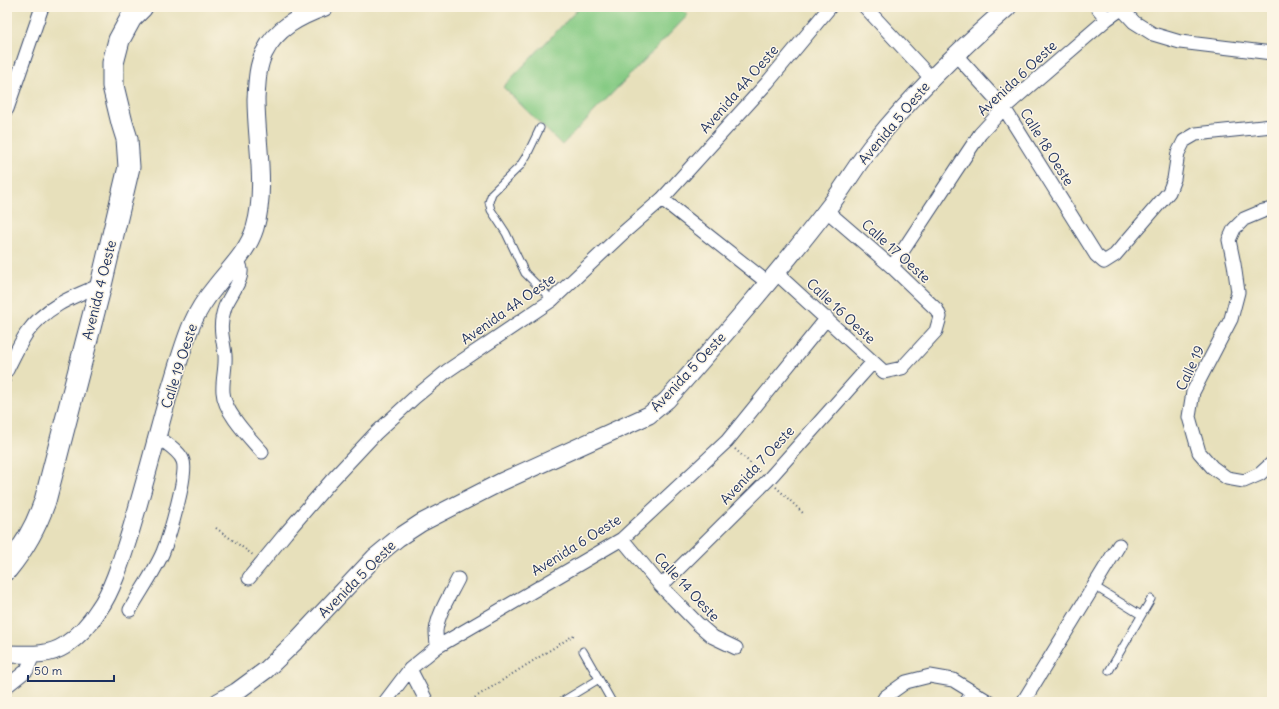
<svg xmlns="http://www.w3.org/2000/svg" width="1279" height="709" font-family="Delius,sans-serif">
<style>
.pitch{fill:#86cb84;stroke:#507d71}
.lines{fill:none;stroke-linecap:round;stroke-linejoin:round}
.service-casing{stroke:#3a4a6c;stroke-width:9}
.minor-casing{stroke:#3a4a6c;stroke-width:15}
.tertiary-casing{stroke:#3a4a6c;stroke-width:19}
.primary-casing{stroke:#3a4a6c;stroke-width:23}
.path{stroke:#3a4a6c;stroke-width:2;stroke-dasharray:1 3;stroke-linecap:butt}
.service{stroke:#fff;stroke-width:7}
.minor{stroke:#fff;stroke-width:13}
.tertiary{stroke:#fff;stroke-width:17}
.primary{stroke:#fff;stroke-width:21}
.labels{text-anchor:middle;dominant-baseline:central;stroke-width:3;stroke-linejoin:round;paint-order:stroke}
.street-label{font-size:14px;fill:#1b2f5e;stroke:#fcf5e5}
</style>
<rect width="100%" height="100%" fill="#fcf5e5"/>
<filter id="ink" filterUnits="userSpaceOnUse"><feTurbulence type="fractalNoise" baseFrequency=".025" numOctaves="2"/><feDisplacementMap in="SourceGraphic" scale="8" xChannelSelector="R" yChannelSelector="G"/><feConvolveMatrix kernelMatrix="1 2 1 2 8 2 1 2 1" color-interpolation-filters="sRGB"/></filter>
<filter id="wash" filterUnits="userSpaceOnUse"><feTurbulence type="fractalNoise" baseFrequency=".012" numOctaves="4" result="noise"/><feDisplacementMap in="SourceGraphic" scale="16" xChannelSelector="R" yChannelSelector="G"/><feGaussianBlur stdDeviation="0.9" result="paint"/><feColorMatrix in="noise" values="0 0 0 0 0 0 0 0 0 0 0 0 0 0 0 0 0 1.4 0 .05"/><feComposite in="paint" operator="in"/></filter>
<g filter="url(#wash)">
<rect width="100%" height="100%" fill="#e7e0bb"/>
<path class="pitch" d="M580,7H680L688,15L562,145L503,87Z"/>
</g>
<g filter="url(#ink)">
<g class="lines">
<g class="service-casing">
<path id="service" d="M540,128L527,155L520,166L492,193L489,202L491,210L506,233L525,273L552,300
M1094,586L1141,615
M1109,671L1151,599
M599,679L612,702
M561,702L599,679L583,651
M963,702L970,691"/>
</g>
<g class="minor-casing">
<path id="minor" d="M865,7L931,78
M1097,7L1107,19
M1122,9L1134,22L1153,34L1180,42L1272,53
M955,54L1004,108L1096,255L1104,262L1115,255L1169,192L1174,179L1178,153L1184,141L1196,134L1272,126
M7,109L42,7
M662,199L768,283
M1272,209L1263,211L1244,219L1234,229L1229,240L1234,264L1238,292L1231,319L1193,392L1189,417L1199,452L1212,467L1227,478L1244,481L1260,474L1272,463
M238,260C239,263 242,268 241,272C241,282 229,297 225,307C218,327 223,337 225,355C226,368 222,380 223,392C224,412 249,437 262,452
M892,267L966,155L980,134L1004,108L1107,19L1124,7
M776,273L884,372L902,368L936,331L940,317L937,310L892,267L827,211
M7,370C13,358 19,345 26,334C45,307 71,297 101,285
M622,539L661,586L698,624L713,637L736,648
M249,578L286,533L331,481L375,434L414,398L447,371L552,300L623,233L662,199L767,83L830,7
M661,586L768,480L873,362
M130,610C140,592 155,571 163,552C169,537 188,474 183,461C180,451 165,443 157,436
M437,647C437,642 436,637 436,631C438,613 450,595 458,579
M410,669L427,702
M7,686L27,670L33,655
M385,702L410,669L437,647L622,539L727,441L827,318
M882,702L885,697L906,682L930,676L953,680L989,702
M1023,702L1119,545"/>
</g>
<g class="tertiary-casing">
<path id="tertiary" d="M7,654C26,654 47,657 64,646C78,637 91,622 99,609C113,590 123,555 130,533C144,487 156,440 169,393C176,371 182,348 191,326C197,312 206,298 216,286C230,268 248,251 255,228C267,186 256,142 256,99C257,84 257,67 264,53C276,28 300,16 325,7
M218,702L236,692L266,670L295,642L375,557L398,538L421,523L501,482L649,415L667,400C721,339 775,277 825,212C843,190 856,165 874,143C914,93 960,49 1008,7"/>
</g>
<g class="primary-casing">
<path id="primary" d="M7,569C24,548 36,527 45,501L101,285L129,167L127,139L122,123L113,86V63L119,40L131,18L142,7"/>
</g>
<path class="path" d="M7,389L11,381
M735,449L760,472
M776,487L804,514
M216,528L253,555
M468,702L574,635"/>
<use href="#service" class="service"/>
<use href="#minor" class="minor"/>
<use href="#tertiary" class="tertiary"/>
<use href="#primary" class="primary"/>
</g>
</g>
<g class="labels">
<g class="street-label">
<text transform="translate(1017 78) rotate(-43)">Avenida 6 Oeste</text>
<text transform="translate(739 89) rotate(-49)">Avenida 4A Oeste</text>
<text transform="translate(894 123) rotate(-50)">Avenida 5 Oeste</text>
<text transform="translate(1047 147) rotate(58)">Calle 18 Oeste</text>
<text transform="translate(896 251) rotate(42)">Calle 17 Oeste</text>
<text transform="translate(99 290) rotate(-76)">Avenida 4 Oeste</text>
<text transform="translate(508 309) rotate(-35)">Avenida 4A Oeste</text>
<text transform="translate(841 311) rotate(43)">Calle 16 Oeste</text>
<text transform="translate(179 366) rotate(-72)">Calle 19 Oeste</text>
<text transform="translate(1190 368) rotate(-65)">Calle 19</text>
<text transform="translate(688 372) rotate(-47)">Avenida 5 Oeste</text>
<text transform="translate(757 465) rotate(-47)">Avenida 7 Oeste</text>
<text transform="translate(576 545) rotate(-32)">Avenida 6 Oeste</text>
<text transform="translate(357 579) rotate(-45)">Avenida 5 Oeste</text>
<text transform="translate(687 587) rotate(47)">Calle 14 Oeste</text>
</g>
</g>
<rect width="1279" height="709" fill="none" stroke="#fcf5e5" stroke-width="24"/>
<path d="M28 675v6h86v-6" fill="none" stroke="#1b2f5e" stroke-width="2"/>
<text x="34" y="675" font-size="12" fill="#1b2f5e" stroke="#fcf5e5" stroke-width="3" paint-order="stroke">50 m</text>
</svg>
